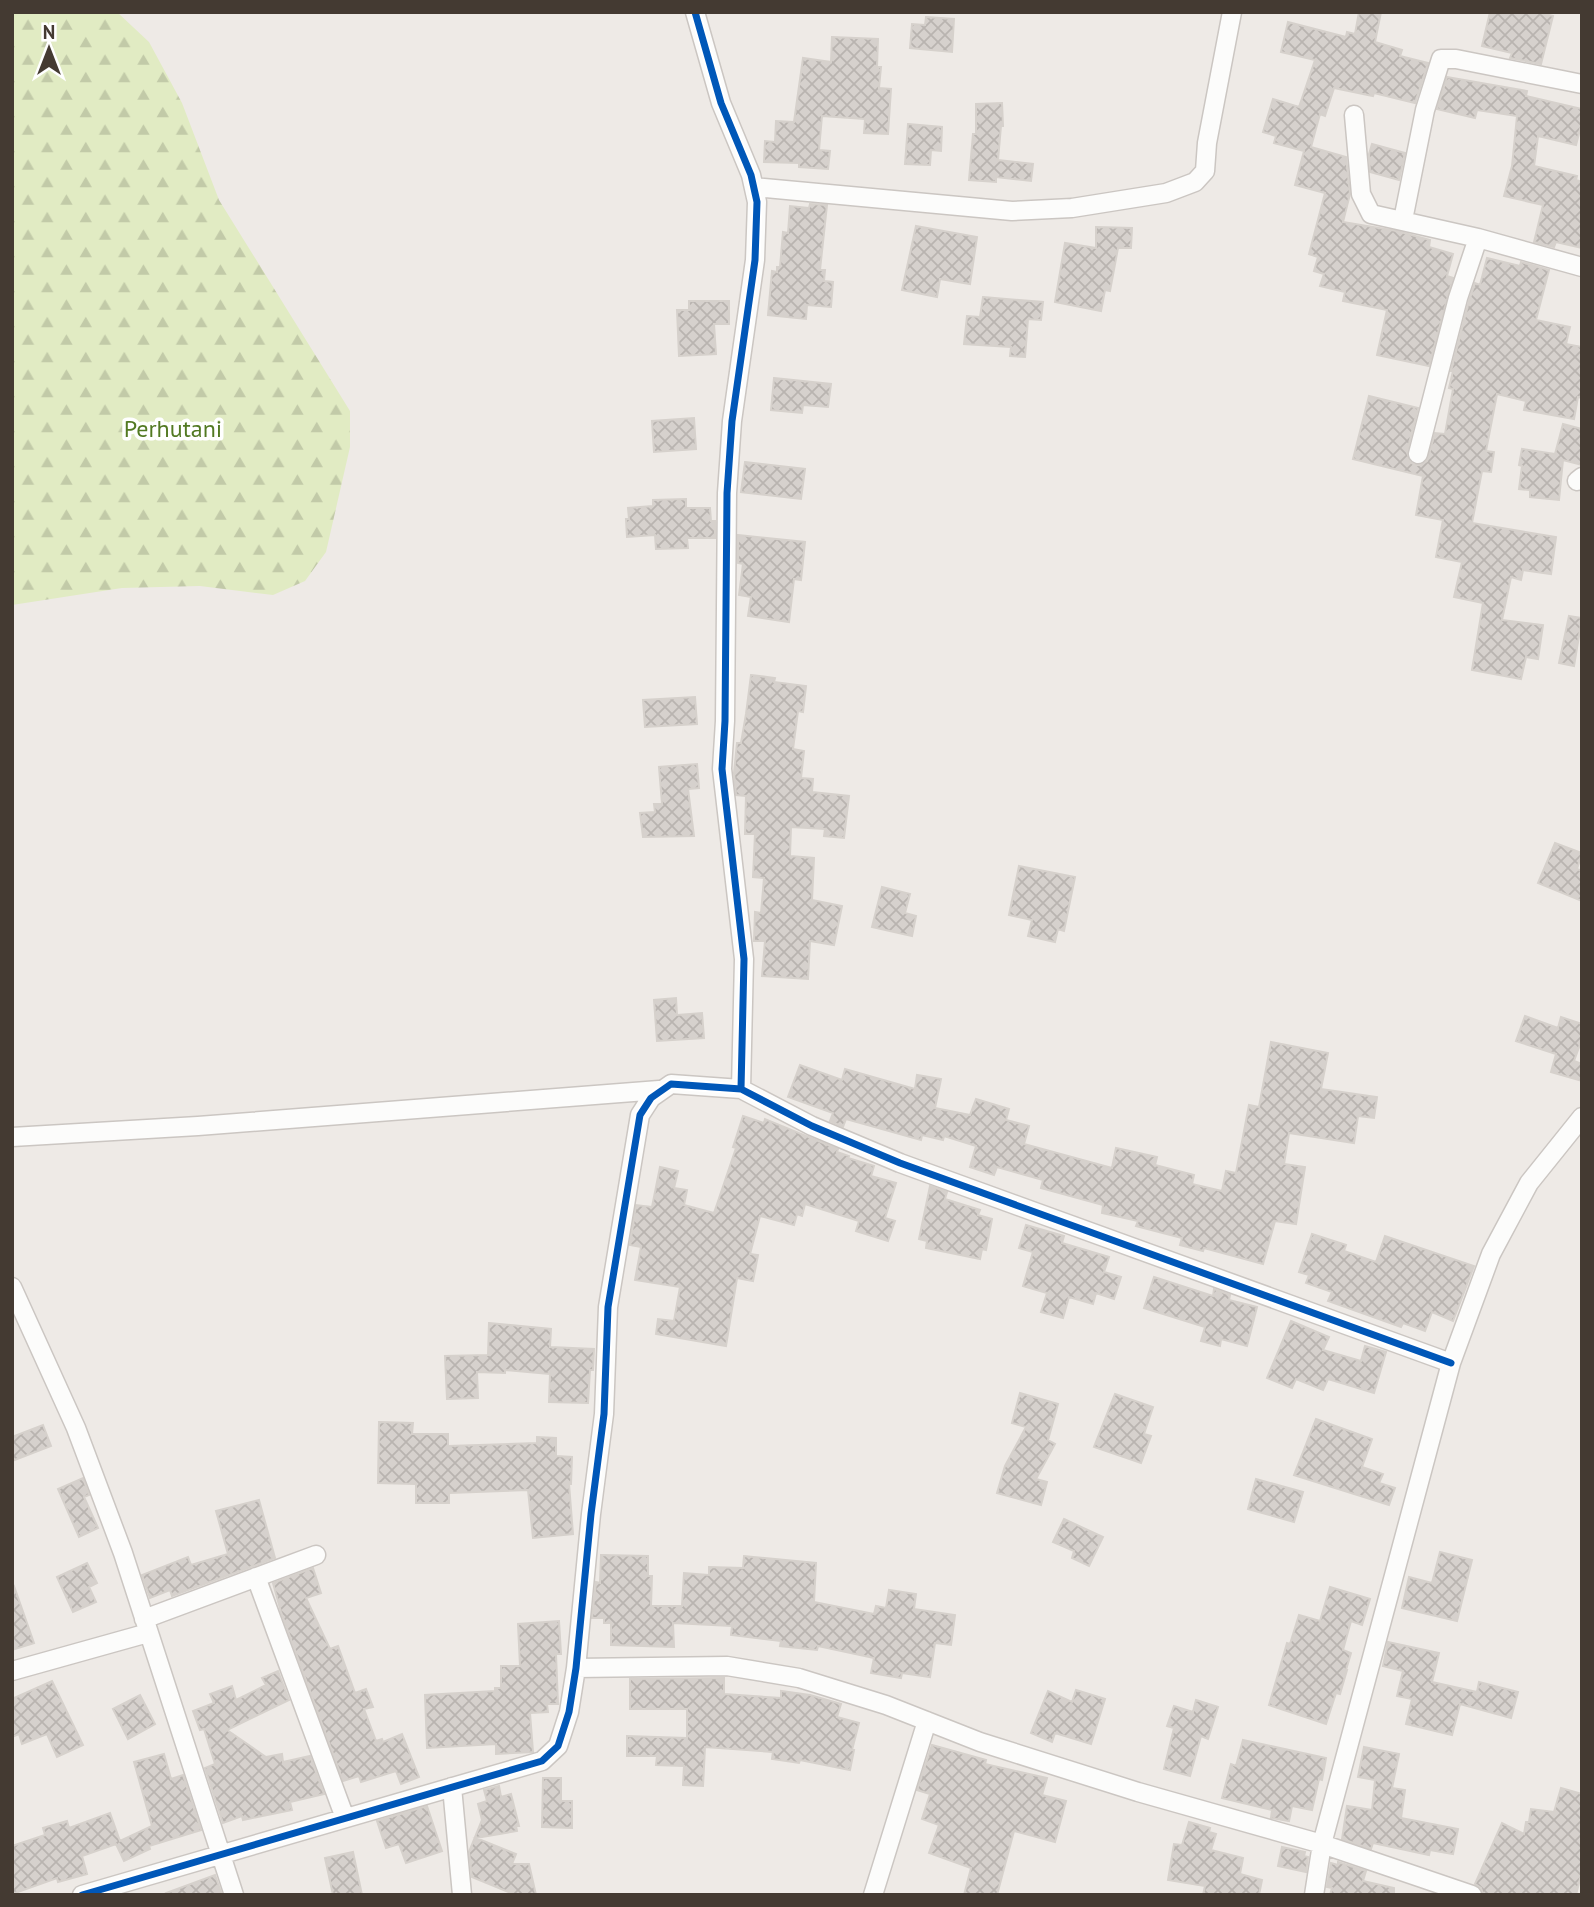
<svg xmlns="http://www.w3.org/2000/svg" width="1594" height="1907" font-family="'PT Sans',sans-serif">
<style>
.forest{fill:url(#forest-firs)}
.building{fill:url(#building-cross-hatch);stroke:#d6d1cc;stroke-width:2}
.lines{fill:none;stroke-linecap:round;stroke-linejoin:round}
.minor-casing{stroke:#cbc6c2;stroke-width:21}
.minor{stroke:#fcfcfb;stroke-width:18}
.cycleway-casing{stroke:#fff;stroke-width:11}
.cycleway{stroke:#0057b8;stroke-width:7}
.labels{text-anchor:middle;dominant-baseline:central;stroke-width:7;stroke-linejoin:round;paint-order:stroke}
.park-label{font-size:24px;fill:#527922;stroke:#fff}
</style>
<defs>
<pattern id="forest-firs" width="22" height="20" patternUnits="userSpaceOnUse" patternTransform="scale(1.75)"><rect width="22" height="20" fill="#e1ebc3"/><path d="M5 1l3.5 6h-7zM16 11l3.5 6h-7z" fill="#c2caa8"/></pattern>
<pattern id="building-cross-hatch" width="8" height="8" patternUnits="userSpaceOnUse" patternTransform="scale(1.75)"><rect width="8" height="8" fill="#d6d1cd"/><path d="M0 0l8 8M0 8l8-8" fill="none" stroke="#b9b4b0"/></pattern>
</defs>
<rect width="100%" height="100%" fill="#eeeae6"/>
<path class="forest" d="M12,12H117L149,42L182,103L219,200L350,411V447L326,552L305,581L273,595L200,586L122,588L12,605Z"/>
<path class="building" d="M1359,12H1381L1375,42L1402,50L1400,56L1428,63L1415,103L1374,93L1373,96L1334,88L1325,116L1320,114L1311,147L1346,157L1350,194L1343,222L1397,231L1430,240L1429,247L1453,254L1447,276L1453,278L1429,366L1377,355L1387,310L1343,301L1345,292L1320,286L1324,274L1314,271L1318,257L1309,254L1325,193L1295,185L1304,151L1274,143L1276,136L1263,132L1273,99L1299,107L1315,60L1281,52L1288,22L1346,37L1347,32L1355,34Z
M1490,12H1537L1553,16L1541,64L1510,58L1512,53L1482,46Z
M926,17L954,19L952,52L910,48L912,24L925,25Z
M832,37L878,39L877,67H881L879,88L891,89L888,134L864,133L865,119L822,116L819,150L830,151L828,169L799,167V163L764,162L765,141L775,142L776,121L794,122L803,58L831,62Z
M1447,77L1527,91L1526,96L1582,109V122L1576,145L1538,136L1534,166L1577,176L1576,180L1582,182V248L1556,242L1554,247L1534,242L1543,205L1504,196L1512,166L1517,116L1477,110L1475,118L1437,109Z
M1002,103L1003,126H1001L998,160L1033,164L1031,181L996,177V182L969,180L973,134H976V104Z
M908,124L942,127L941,151L931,150L930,165L905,164Z
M1372,144L1405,153L1399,180L1370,172L1369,154Z
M810,204L827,205L820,270H825L824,281L833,282L831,307L807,305L806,319L768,315L772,271L777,272V267H780L783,232L788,233L790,206L809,208Z
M916,226L977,237L970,284L940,279L937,297L902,290Z
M1096,227L1132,228L1131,248H1118L1110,291L1105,290L1101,311L1055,302L1065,243L1096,248Z
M1487,258L1520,266L1521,262L1549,270L1536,320L1570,327L1566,344L1582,347V398L1578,397L1574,419L1524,410L1526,401L1497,394L1486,451L1494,452L1491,472L1482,471L1472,523L1556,537L1551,574L1523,570L1521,580L1511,577L1502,620L1543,625L1538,659L1526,657L1521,679L1472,670L1483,603L1454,597L1462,562L1436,557L1443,520L1416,515L1423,476L1353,459L1369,396L1418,408L1407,452L1410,462L1415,465H1420L1427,461L1435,433L1445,434L1453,389L1449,388L1453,371H1451L1469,301L1475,283L1480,285Z
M983,297L1043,302L1041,320L1028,319L1025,357L1010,356L1011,347L964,344L967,316L980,317Z
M689,301H729V324H714L716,354L679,356L677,310H689Z
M774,378L831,384L828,407L803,405L802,413L771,410Z
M694,418L696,449L654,452L652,421Z
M1563,424L1582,429V465L1563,460L1559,500L1530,497V490L1519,489L1522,466L1519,465L1522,449L1555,454Z
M745,462L805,469L801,499L741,492Z
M686,499V508H710L711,521H715V538H687L688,548L656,549L655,535L627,537L626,519H629L628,508L653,506V500Z
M738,535L805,542L801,580L794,579L789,622L748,616L751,597L739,595L743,564L738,563Z
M1569,616L1582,618L1574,666L1559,663Z
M751,675L775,678L774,682L806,686L803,712L798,711L793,749L804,751L801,778L813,779L812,792L849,796L844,838L824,836L825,829L791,827L790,856L814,858L812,900L842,906L834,945L810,941L808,979L762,976L765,941H754L755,912L761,913L764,878L753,877L755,834H745L746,796L736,795L734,773L737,743H741L746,714Z
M695,697L697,724L645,727L643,700Z
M697,764L699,788L688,789L694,836L643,837L640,813L655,812L654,804H662L659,767Z
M1555,843L1582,853L1577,869L1582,871V901L1538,883Z
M1019,866L1075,877L1064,931L1058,929L1055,942L1028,936L1032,920L1009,915Z
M882,887L910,894L905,913L916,916L912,936L872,927Z
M676,998L677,1015L702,1013L704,1038L657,1041L654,1000Z
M1525,1016L1558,1028L1561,1017L1582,1024V1039L1574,1061L1582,1064V1081L1551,1072L1556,1054L1516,1041Z
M1271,1042L1328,1053L1321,1089L1377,1097L1374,1118L1358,1116L1354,1143L1289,1133L1284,1164L1305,1167L1296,1224L1275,1221L1263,1264L1204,1248L1203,1251L1180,1245L1182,1238L1136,1226L1138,1221L1102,1213L1103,1205L1041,1188L1043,1180L997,1167L994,1175L970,1167L976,1146L944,1136L943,1140L922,1135L921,1140L846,1119L843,1127L830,1121L833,1113L788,1097L800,1065L842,1080L845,1069L915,1089L917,1075L941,1079L935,1108L970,1115L976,1099L1009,1109L1006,1120L1029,1126L1024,1144L1112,1168L1116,1148L1157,1157L1155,1165L1194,1175L1192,1184L1222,1191L1226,1171L1236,1173L1249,1105L1259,1107Z
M743,1116L764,1123L765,1119L838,1149L837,1152L849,1156L848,1158L874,1166L871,1176L896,1183L885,1218L895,1221L888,1241L856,1231L859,1221L805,1204L802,1216L797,1214L794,1225L760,1216L750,1254L758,1255L753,1281L737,1278L726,1346L656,1334L658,1319L674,1321L680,1287L635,1280L641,1247L630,1245L636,1205L652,1207L660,1167L678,1171L674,1188L687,1190L684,1205L714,1213L736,1148L733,1147Z
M930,1186L947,1192L945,1199L980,1210L978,1215L992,1219L986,1250L982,1249L980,1259L926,1248L927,1241L919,1239Z
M1026,1225L1064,1236L1062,1243L1109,1257L1104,1272L1121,1277L1114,1299L1096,1293L1093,1304L1069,1297L1063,1318L1041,1312L1047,1293L1023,1286L1033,1252L1019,1248Z
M1312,1234L1346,1245L1344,1251L1376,1262L1385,1236L1474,1266L1453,1321L1432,1312L1425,1331L1403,1323L1401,1327L1328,1301L1332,1292L1306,1283L1309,1275L1299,1272Z
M1154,1277L1213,1296L1214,1289L1230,1295L1229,1300L1257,1307L1247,1346L1221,1339L1220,1346L1201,1341L1205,1327L1144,1308Z
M1291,1321L1329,1337L1323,1350L1361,1361L1365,1346L1386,1352L1374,1393L1328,1379L1323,1390L1296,1379L1292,1388L1267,1378Z
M489,1323L551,1329L550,1347L594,1349L593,1370H590L588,1403L549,1402L550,1374L505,1370V1373L477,1372L478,1398L447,1399L445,1356L488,1355Z
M1020,1393L1058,1404L1048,1440L1055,1444L1036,1479L1047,1482L1041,1505L997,1493L1005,1466L1026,1427L1012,1423Z
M1115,1394L1153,1407L1144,1434L1151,1436L1141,1463L1094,1447Z
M1316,1419L1372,1439L1362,1467L1383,1474L1379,1483L1395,1488L1389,1505L1294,1475Z
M379,1422L413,1423L412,1434H448V1446L537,1443V1437L556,1438V1456L572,1457L571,1484H569L573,1534L533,1538L528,1490L449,1493V1503H416V1484L378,1483Z
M43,1425L51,1446L12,1461V1437Z
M83,1478L89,1495L84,1497L98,1528L79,1537L58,1489Z
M1256,1479L1303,1492L1294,1522L1248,1509Z
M259,1500L275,1558L172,1596L170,1590L150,1598L142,1575L188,1557L191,1565L228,1554L216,1511Z
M1064,1519L1103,1537L1089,1566L1072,1558L1074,1551L1053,1542Z
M1440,1552L1472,1560L1457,1621L1402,1608L1409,1577L1432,1583Z
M601,1555L648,1556V1576H652L651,1606H682L684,1573L709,1575V1567L743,1568L744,1556L816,1563L814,1602L874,1614L876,1606L886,1608L889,1590L916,1594L914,1609L955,1615L951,1645L935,1643L930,1677L902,1673L901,1678L871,1673L874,1658L818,1646L817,1650L780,1646L781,1641L731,1635L732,1626L673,1623L674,1647L611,1645V1623H604V1618H592L596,1582L600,1583Z
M87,1563L97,1583L89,1587L96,1602L73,1612L57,1577Z
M313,1568L321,1593L306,1598L330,1649L338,1646L355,1693L366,1689L373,1707L364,1709L376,1741L382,1739L383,1742L402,1734L419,1777L401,1784L396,1771L361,1782L359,1776L343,1781L281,1612L273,1583Z
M14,1586L34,1643L12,1650V1587Z
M1330,1587L1370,1599L1362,1625L1351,1621L1343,1650L1351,1653L1346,1670H1347L1340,1694L1336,1693L1326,1724L1269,1705L1287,1643L1290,1644L1299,1615L1320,1621Z
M559,1621L561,1654H556L558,1704H547L548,1712L530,1713L533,1752L496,1754V1744L427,1748L425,1695L495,1691V1688H501V1666H520L518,1624Z
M1388,1642L1439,1653L1432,1682L1477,1692L1479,1682L1518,1692L1511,1718L1460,1704L1452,1735L1406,1724L1412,1699L1397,1696L1403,1671L1383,1666Z
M278,1671L289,1700L227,1730L266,1757L282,1754L283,1762L310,1756L324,1794L290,1802L292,1810L243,1820L242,1816L223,1823L205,1768L215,1764L204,1729L200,1730L193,1711L214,1703L210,1694L232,1686L236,1700L266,1685L262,1678Z
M724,1678V1694L781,1698V1691L810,1695L841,1704L837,1717L859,1723L852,1750H854L850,1770L800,1760L799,1763L772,1759L773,1752L705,1747L703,1786L683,1785L684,1766L656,1765L657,1756H627V1736L687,1738V1709H630V1679Z
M52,1681L83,1745L57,1757L47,1734L22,1744L19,1734L12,1737V1699Z
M1076,1690L1105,1699L1091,1744L1055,1733L1052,1742L1031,1733L1048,1691L1072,1702Z
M140,1695L155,1724L128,1739L113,1709Z
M1196,1700L1218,1707L1208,1739L1201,1736L1190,1776L1164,1769L1174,1728L1167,1726L1174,1706L1193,1712Z
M1243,1740L1326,1758L1322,1780L1319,1779L1312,1810L1292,1806L1289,1821L1271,1818L1272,1810L1222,1798L1231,1764L1236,1766Z
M932,1745L986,1760L985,1764L1047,1778L1042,1795L1066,1801L1055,1842L1014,1831L997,1895H964L971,1868L929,1853L939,1825L922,1819L930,1794L917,1790Z
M1364,1747L1399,1754L1392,1788L1405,1790L1401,1818L1458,1829L1453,1854L1430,1850L1429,1855L1373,1843L1371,1849L1342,1839L1347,1806L1372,1810L1375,1780L1358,1777Z
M164,1754L171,1779L183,1775L201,1830L149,1846L150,1849L124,1861L116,1844L82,1856L87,1874L58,1882L57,1878L12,1894V1846L45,1835L43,1828L67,1821L69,1828L110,1813L120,1841L152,1826L134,1762Z
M543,1778H561V1801H572V1828L542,1827Z
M499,1786L501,1797L511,1794L519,1826H516L517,1831L476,1838L516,1854L512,1864H529L536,1895H516L472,1877L469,1852L482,1820L478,1804L487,1801L484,1790Z
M1561,1788L1582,1794V1871L1576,1895H1483L1481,1888L1475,1884L1502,1823L1524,1834L1526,1822H1529L1531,1809L1554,1812Z
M427,1806L442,1851L406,1863L399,1844L386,1848L377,1821Z
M1189,1822L1210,1828L1209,1832L1216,1834L1211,1850L1243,1858L1240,1874L1262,1880L1259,1895H1203L1205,1886L1168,1880L1174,1844L1182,1845Z
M1282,1847L1305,1852L1304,1856L1308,1857L1306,1872L1278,1866Z
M353,1852L362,1895H333L325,1858Z
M1338,1862L1366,1871L1363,1881L1394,1888V1895H1330L1332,1888L1327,1887L1331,1863L1338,1865Z
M215,1875L222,1895H167L166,1893Z"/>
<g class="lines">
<g class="minor-casing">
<path id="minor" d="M695,12L721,103L751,175L757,202L755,260L732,421L727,493L725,721L722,769L744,959L741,1089
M1354,115L1361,194L1371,214L1478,238L1582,267
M754,187L1012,211L1072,208L1166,193L1195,182L1205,171L1207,143L1232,12
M1403,220L1425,110L1441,59H1456L1582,84
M1418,454L1458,298L1478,238
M1577,481L1582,477
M12,1137L198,1126L659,1090
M12,1287L76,1428L123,1553L234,1895
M256,1577L345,1818
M144,1619L316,1555
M576,1668L727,1666L799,1678L886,1705L980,1742L1138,1792L1322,1844L1472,1895
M12,1671L148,1633
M452,1787L462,1895
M82,1895L542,1761L558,1746L569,1712L576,1668L591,1514L604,1414L608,1307L640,1115L651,1098L671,1084L741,1089L812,1126L900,1163L1451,1363
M873,1895L927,1721
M1314,1895L1322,1844L1451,1363L1491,1254L1529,1183L1582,1117"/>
</g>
<use href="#minor" class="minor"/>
<g class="cycleway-casing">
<path id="cycleway" d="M695,12L721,103L751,175L757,202L755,260L732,421L727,493L725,721L722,769L744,959L741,1089
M82,1895L542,1761L558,1746L569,1712L576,1668L591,1514L604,1414L608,1307L640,1115L651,1098L671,1084L741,1089L812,1126L900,1163L1451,1363"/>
</g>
<use href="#cycleway" class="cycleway"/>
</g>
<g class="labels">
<g class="park-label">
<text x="173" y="428">Perhutani</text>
</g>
</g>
<rect width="1594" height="1907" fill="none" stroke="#443a32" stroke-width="28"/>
<g transform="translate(49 49)" stroke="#ffffff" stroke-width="5" paint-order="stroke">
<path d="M0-5L12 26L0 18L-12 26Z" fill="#443a32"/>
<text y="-10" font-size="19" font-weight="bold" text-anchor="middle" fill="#443a32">N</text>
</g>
</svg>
